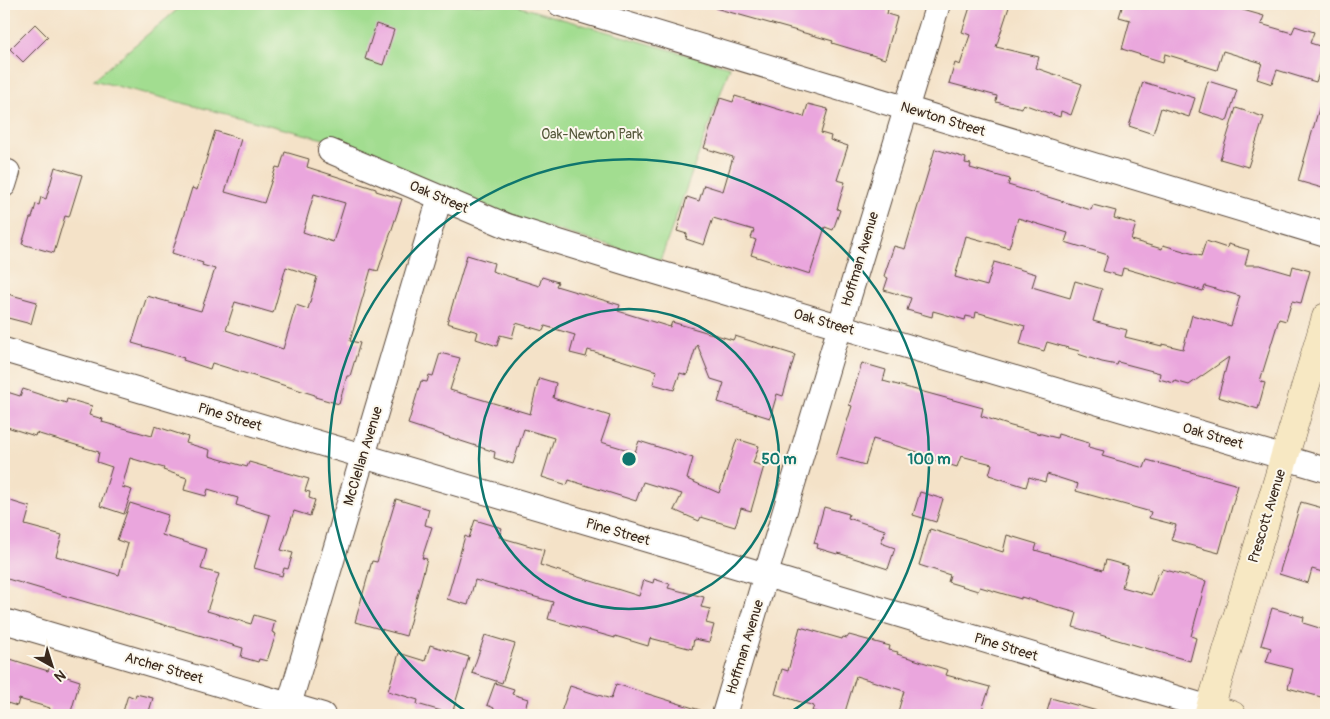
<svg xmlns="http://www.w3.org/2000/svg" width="1330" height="719" font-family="Pangolin,sans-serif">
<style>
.green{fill:#a2dd90;stroke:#6e8457}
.building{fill:#eaa6dd;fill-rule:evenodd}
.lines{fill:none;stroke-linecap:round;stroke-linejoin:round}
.street-casing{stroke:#574638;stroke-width:26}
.secondary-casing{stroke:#574638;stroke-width:29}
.street{stroke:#fff;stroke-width:24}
.secondary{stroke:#f7e8c3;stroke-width:28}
.ring{fill:none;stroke:#0f766e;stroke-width:2.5}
.labels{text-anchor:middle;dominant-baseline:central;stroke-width:4;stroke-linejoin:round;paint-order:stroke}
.street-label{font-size:14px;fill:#3b2a1e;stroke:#fbf7ec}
.park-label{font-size:14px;fill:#55573a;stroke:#fbf7ec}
.centre{fill:#0f766e;stroke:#fbf7ec;stroke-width:2.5}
.ring-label{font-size:15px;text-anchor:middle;font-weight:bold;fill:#0f766e;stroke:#fbf7ec;stroke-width:4;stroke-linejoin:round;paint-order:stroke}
</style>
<rect width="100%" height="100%" fill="#fbf7ec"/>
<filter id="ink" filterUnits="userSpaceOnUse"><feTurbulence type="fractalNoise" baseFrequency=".02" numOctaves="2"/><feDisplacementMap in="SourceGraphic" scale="10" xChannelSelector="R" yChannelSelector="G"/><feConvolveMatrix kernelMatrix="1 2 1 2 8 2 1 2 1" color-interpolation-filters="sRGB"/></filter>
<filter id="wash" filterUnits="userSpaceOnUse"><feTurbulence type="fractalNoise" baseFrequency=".0096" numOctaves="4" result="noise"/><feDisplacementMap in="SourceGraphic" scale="20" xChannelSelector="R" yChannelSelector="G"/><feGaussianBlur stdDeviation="1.12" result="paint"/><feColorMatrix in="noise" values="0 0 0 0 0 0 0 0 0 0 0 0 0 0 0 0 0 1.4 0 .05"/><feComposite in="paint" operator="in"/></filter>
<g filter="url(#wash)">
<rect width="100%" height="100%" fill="#f4e2c8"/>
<path class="green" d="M184,4H510L730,67L660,261L513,217L448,190L422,177L331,141L93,80Z"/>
<g id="blocks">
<path class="building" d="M716,4H868L888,9L887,14L897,17L885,59L832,43L833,41L715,8Z
M971,4H1010L996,47L1039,57L1036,68L1082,84L1071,115L1061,111L1060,117L1023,104L1022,108L996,102L997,96L949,83L955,63L960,65L970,35L962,32Z
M1123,4H1222L1264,16L1261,24L1292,33L1295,26L1314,32L1310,43L1326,48V52L1316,82L1277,70L1272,84L1257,79L1262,63L1223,51L1217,70L1165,54L1163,62L1122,49L1130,20L1119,17Z
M35,24L48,37L23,62L10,49Z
M376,24L394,30L383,65L365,59Z
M1208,81L1237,90L1227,121L1199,112Z
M1143,82L1195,98L1189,117L1161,108L1153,134L1129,126Z
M735,96L804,117L808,104L828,109L821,133L831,136L830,140L848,146L837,180L845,182L837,209L840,210L833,230L825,227L810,274L751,255L756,240L751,238L754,230L713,218L704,245L686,239L687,234L677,231L687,197L699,201L704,185L723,191L733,157L704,148L720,98L733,102Z
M1322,98H1326V189L1298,181Z
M1236,108L1264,117L1248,167L1220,159Z
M215,131L241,139L225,192L264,203L276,167L280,168L285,152L309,159L307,167L376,189V191L402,199L378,271L371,269L350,341L360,343L350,376H347L339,404L315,397V395L212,363L210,369L183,360L184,358L132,343L147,296L201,311L215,269L202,265L203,263L172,253L192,188L197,190ZM314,194L345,203L333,242L303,232ZM286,267L317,277L308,309L296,305L283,349L226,330L235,302L273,313Z
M935,149L966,158L965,163L971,164L970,168L1010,179L1008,185L1091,210L1093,205L1116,211L1114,218L1136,224L1131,240L1162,249L1163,245L1201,256L1206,241L1227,248L1228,244L1249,250L1245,265H1260L1291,274L1293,266L1310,271L1301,303L1292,301L1286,321L1279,319L1260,381L1265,383L1258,409L1218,397L1229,357L1189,385L1175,381L1174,383L1159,379L1160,373L1118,362L1117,365L1102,362L1078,354L1079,351L1047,342L1044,351L1020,344L1025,326L976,312L975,318L966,316L965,320L933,311L932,317L907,310L911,298L884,290L888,278L884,276L894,246L905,249ZM1018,218L1068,233L1065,242L1108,255L1103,271L1121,276L1123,268L1203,291L1205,286L1240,296L1231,326L1192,315L1183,349L1162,344V346L1125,337L1127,330L1093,321L1102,289L1075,281L1070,298L1032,287L1036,274L994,262L987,286L955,277L966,236L1009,248Z
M55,167L82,175L69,217L65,216L54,253L22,244L30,218H32L36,204L39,205L41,197L46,199Z
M467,255L494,263L492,271L539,286L542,277L558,282L556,286L620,305L618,311L670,327L672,322L733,340L735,336L795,355L783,396L777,394L770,418L718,402L724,383L711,379L697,344L687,375L680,373L674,390L653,384L657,371L588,350L586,357L570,353L575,335L545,326L543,331L516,323L512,338L500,335L497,346L476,339L478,332L447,323Z
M4,293L37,302L31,324L4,317Z
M440,353L460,358L450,390L530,414L539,378L556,383L553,398L610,416L601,442L635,452L639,441L693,458L687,479L719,493L737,439L759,446L753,463L764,466L751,511L741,508L735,527L701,517L699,521L674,510L682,494L643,482L636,501L569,480L567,485L542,477L554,438L524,429L513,464L494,458L495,452L408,424L421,381L427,382L429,375L433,376Z
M862,363L886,370L883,381L983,408L981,416L1011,426L1057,438L1058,434L1089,443L1088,447L1104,451L1102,456L1144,468L1147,460L1238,485L1219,553L1171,540L1176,525L1149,518L1151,512L1076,491L1078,484L1047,474L1045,482L1029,477L1026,487L989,475L992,464L961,456L957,467L927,458L928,455L873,439L865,465L836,457L852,406L849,405Z
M23,389L66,403L67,399L92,406L89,415L103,419L102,422L152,436L155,426L188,437L186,443L210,450L209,456L247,467L249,462L309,479L305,491L310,492L309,498L315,500L310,516L294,511L281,550L293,553L288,569L284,568L282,576L254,568L270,515L236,505L238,498L208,489L206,496L184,490L187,478L163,470L164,468L130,458L122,487L132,490L124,514L100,506L112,467L97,462L99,452L36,433L35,436L4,426V391L20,396Z
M920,492L943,499L936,522L913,515Z
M4,499L30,507L25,525L62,535L56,556L119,575L128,544L117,540L130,503L168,515L162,535L207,549L201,569L219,574L207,611L251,624L254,615L275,621L272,632L276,634L267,661L259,659L258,662L241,657L243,648L4,578Z
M396,499L429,509L425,525L432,527L422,558L427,559L406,636L355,622L372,561L377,562Z
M1301,502L1326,509V573L1312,569L1308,583L1279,574Z
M824,507L849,514L848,518L885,530L881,543L895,548L888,569L838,553L837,554L817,548L818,544L814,543Z
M475,520L502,528L499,537L544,550L540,565L639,596L644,580L653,583L654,579L670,584L668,588L704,597L701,607L710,609L706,623L714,625L709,642L694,639L692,649L650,638L648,646L615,636V638L548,619L553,602L475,580L468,605L447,599L465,536L469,538Z
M930,529L1003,552L1007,535L1037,544L1035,550L1103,570L1106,560L1128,566L1122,587L1151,595L1158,573L1160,574L1162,569L1206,581L1191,636L1196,638L1190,661L1073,627L1077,613L1021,597V599L980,587L978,591L948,582L950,575L919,565Z
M1272,608L1304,617L1303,623L1326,630V680L1321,697L1288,688L1293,669L1266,662L1271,648L1261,645Z
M800,627L842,639L843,637L847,638L849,635L890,646L889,650L898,652L897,654L948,670L946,675L990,687L980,715H897L904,691L856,676L844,715H826L812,711L814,706L775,694L782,669L788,671Z
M485,635L515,644L502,683L472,673Z
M430,645L469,657L452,714L417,704L418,700L388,691L399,653L425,661Z
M4,657L48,671L50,667L66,672L64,676L80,681L70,715H48L50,708L19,699L17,706L4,702Z
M495,683L514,689L512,694L528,699L523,715H492L494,708L487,705Z
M616,684L703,711V715H560L570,686L611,699Z
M136,694L153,698L148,715H122L128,695L135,698Z
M1051,698L1097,711L1096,715H1046Z"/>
</g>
</g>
<g filter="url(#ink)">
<use href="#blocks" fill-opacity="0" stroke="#574638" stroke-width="1"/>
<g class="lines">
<g class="street-casing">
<path id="street" d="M560,4L1326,235
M330,151L507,226L656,272L1326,470
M4,185L8,172
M4,350L766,575L1210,708
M4,621L323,715
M286,715L440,197
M724,715L840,326L938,4"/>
</g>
<g class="secondary-casing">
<path id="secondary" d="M1210,708L1232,715
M1208,715L1326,317"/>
</g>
<use href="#street" class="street"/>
<use href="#secondary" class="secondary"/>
</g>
</g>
<g class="ring">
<circle cx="629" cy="459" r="150"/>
<path d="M472 715A300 300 0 1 1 786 715"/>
</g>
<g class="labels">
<g class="street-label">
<text transform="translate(943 119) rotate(17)">Newton Street</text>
<text transform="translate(439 197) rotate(23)">Oak Street</text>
<text transform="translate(860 259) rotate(-73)">Hoffman Avenue</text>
<text transform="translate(824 322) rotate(16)">Oak Street</text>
<text transform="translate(230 417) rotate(17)">Pine Street</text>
<text transform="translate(1213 436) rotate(16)">Oak Street</text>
<text transform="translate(363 456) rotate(-73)">McClellan Avenue</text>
<text transform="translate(1267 516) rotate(-73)">Prescott Avenue</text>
<text transform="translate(618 532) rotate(16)">Pine Street</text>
<text transform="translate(745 647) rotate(-73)">Hoffman Avenue</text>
<text transform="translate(1006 647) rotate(17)">Pine Street</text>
<text transform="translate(164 668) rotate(16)">Archer Street</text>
</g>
<g class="park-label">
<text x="592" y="134">Oak-Newton Park</text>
</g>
</g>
<circle cx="629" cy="459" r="8" class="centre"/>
<g class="ring-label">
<text x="779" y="464">50 m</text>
<text x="929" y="464">100 m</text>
</g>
<rect width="1330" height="719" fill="none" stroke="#fbf7ec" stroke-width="20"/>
<g transform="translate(52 666) rotate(141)" stroke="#fbf7ec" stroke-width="4" paint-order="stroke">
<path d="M0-4L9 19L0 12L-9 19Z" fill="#3b2a1e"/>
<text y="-8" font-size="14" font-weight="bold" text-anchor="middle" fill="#3b2a1e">N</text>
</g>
</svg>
